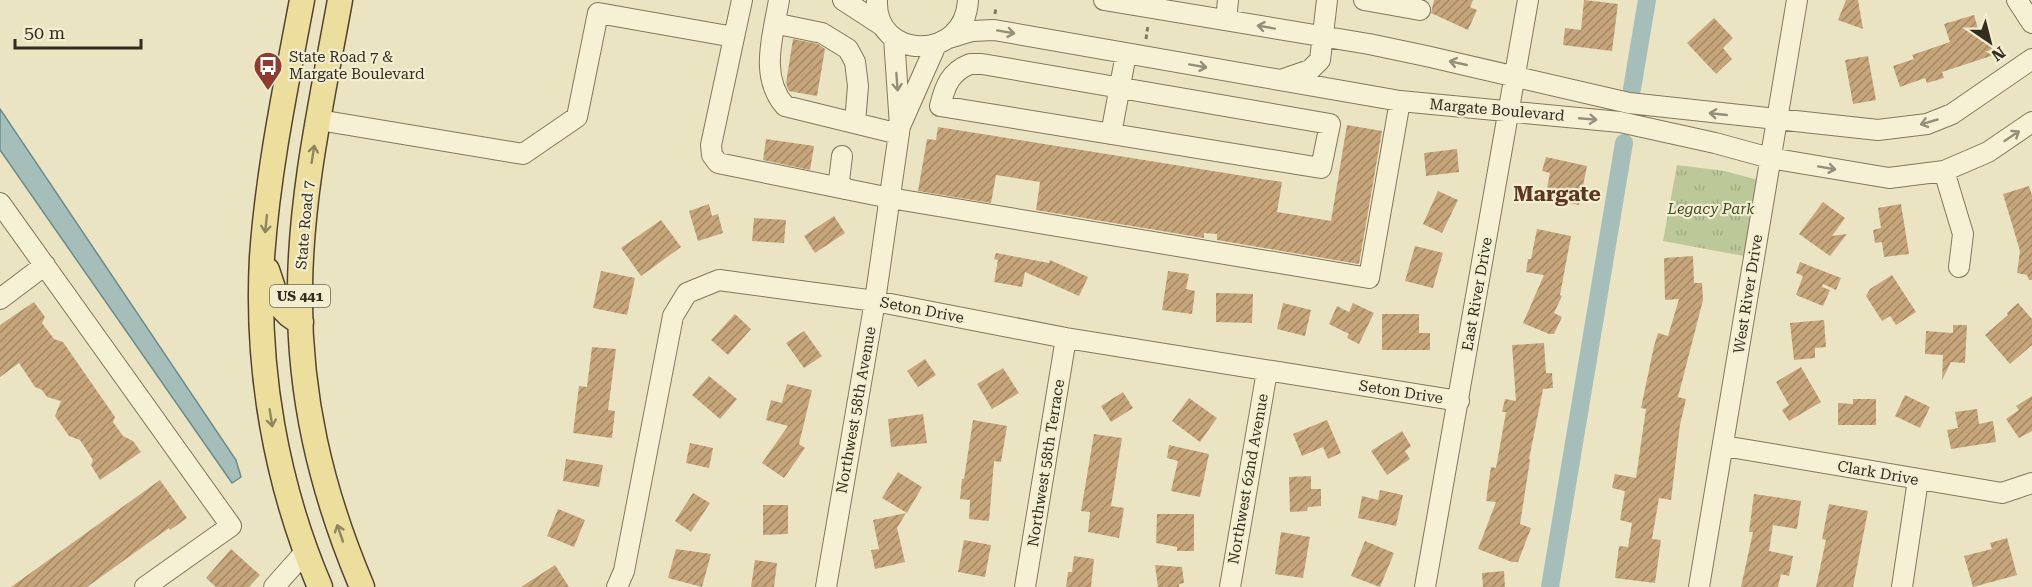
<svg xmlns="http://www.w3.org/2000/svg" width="2032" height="587" font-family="'Roboto Serif',serif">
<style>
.park{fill:url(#park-tufts)}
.water{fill:#a5beba;stroke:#6c8b88;stroke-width:1.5}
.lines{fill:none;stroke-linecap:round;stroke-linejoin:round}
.canal{stroke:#a5beba;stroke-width:18}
.building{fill:url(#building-hatch)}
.minor-casing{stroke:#84765b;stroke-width:22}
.major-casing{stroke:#52442f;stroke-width:27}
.path{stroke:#84765b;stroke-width:3;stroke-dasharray:4.5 3;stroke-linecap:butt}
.minor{stroke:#f6f1d5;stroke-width:20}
.major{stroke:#ecde9d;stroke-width:24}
.oneway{stroke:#958e7a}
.oneway2{stroke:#90855e}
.labels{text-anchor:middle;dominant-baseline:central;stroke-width:4.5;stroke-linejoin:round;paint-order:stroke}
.shield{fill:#f3eed2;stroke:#6d6654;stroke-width:1.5}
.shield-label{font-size:14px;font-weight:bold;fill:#342c1e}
.poi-label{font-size:15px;fill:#342c1e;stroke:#f3eed2;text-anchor:start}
.street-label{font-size:15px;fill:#342c1e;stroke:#f3eed2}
.park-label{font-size:15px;font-style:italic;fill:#3f5026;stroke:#f3eed2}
.district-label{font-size:21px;font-weight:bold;fill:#5e3620;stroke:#f3eed2}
</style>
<defs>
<pattern id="park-tufts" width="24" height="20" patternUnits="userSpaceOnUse" patternTransform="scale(1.5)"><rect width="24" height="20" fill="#bcc898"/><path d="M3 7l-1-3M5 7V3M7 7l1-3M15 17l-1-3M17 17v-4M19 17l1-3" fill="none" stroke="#a2ac83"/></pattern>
<pattern id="building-hatch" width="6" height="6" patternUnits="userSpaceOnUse" patternTransform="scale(1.5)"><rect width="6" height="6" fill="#c6a57b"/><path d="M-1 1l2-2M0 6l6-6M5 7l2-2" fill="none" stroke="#a28764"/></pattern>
</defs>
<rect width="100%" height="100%" fill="#ebe4c3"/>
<path class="park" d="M1677,165L1725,171L1758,180L1744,256L1663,241Z"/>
<path class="water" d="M0,109L236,460L241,477L232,483L0,150Z"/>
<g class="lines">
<path class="canal" d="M1632,89L1647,0
M1550,587L1624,143"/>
</g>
<path class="building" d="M1434,0H1473L1470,7L1477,10L1468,30L1431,13Z
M1584,0L1618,4L1612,51L1563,45L1565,28L1581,30Z
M1846,0H1858L1863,29L1838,20Z
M1974,15L1982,42L1990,39L1994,55L1942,72L1944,78L1927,83L1925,78L1900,87L1893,66L1914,59L1912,55L1950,42L1944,24Z
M1714,18L1733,38L1723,48L1732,59L1716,74L1687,43Z
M793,39L818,44L825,49L817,96L789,91L788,89L786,83Z
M1868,56L1876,100L1853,104L1845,60Z
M1347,125L1382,131L1359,264L1217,240V234L1204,233V238L1036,210L1040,182L996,175L991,203L918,191L927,139L936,140L938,127L1282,182L1277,212L1331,221Z
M766,139L814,146L810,170L763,160Z
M1457,149L1459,172L1426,176L1424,153Z
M1546,157L1587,166L1579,205L1545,198L1550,173L1542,171Z
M2029,186L2032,195V280H2029L2027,275L2017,273L2020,251L2003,194Z
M1438,191L1458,200L1442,233L1423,224Z
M1823,202L1845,218L1832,236L1847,234L1830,256L1799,234Z
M709,204L712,216L718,214L723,233L698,241L689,211Z
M1901,204L1909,254L1884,257L1882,242L1875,243L1873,230L1881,228L1878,208Z
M834,216L845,233L815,253L804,236Z
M754,218L786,220L784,243L752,241Z
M661,220L681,247L641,276L621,248Z
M1537,229L1571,236L1560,295L1562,296L1554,313L1562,317L1554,334H1549L1523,323L1544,275L1526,272L1528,259H1531Z
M1415,246L1443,253L1433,288L1405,281Z
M996,253L1049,263L1050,260L1088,277L1079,296L1025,272L1022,287L994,282L998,260L994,259Z
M1693,256L1694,283H1702L1703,300L1678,397L1686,399L1680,425L1671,500L1659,498L1652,539L1661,540L1655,583L1615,578L1619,546L1628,547L1632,523L1620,520L1625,491L1612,488L1615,474L1636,478L1646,409L1641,408L1654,346L1658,333L1668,336L1679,299L1665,300L1664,258Z
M1800,262L1841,278L1836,290L1823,284L1822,287L1830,290L1823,306L1796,295L1803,276L1796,273Z
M601,271L635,278L627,315L593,308Z
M1168,271L1189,274L1186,289L1195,291L1192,314L1162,310Z
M1892,275L1916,312L1896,325L1890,316L1882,321L1866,296L1870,289Z
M1216,293L1253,294L1252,323L1216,322Z
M34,302L45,317L42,323L54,339L63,342L115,417L113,422L123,436L133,441L141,452L100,480L91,465L93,460L80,440L69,436L55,416L61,401L47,397L42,390L35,387L19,363L0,377V325Z
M1283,303L1311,310L1305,336L1277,329Z
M1353,303L1374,313L1359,344L1347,338L1349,334L1329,324L1337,306L1349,312Z
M2018,303L2032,319V345L2010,364L1985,335L2008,315L2007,313Z
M735,314L751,329L728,355L711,340Z
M1382,314H1419V333H1430V350H1382Z
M1824,320L1826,347L1815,348V358L1794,360L1790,323Z
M1953,325H1967L1965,363L1951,362L1942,380L1943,355L1925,354L1926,331L1953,333Z
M804,331L822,356L804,368L786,343Z
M1544,343L1546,373H1552L1553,388L1543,389L1529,459L1530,460L1520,524L1531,528L1518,562H1512L1478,549L1496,502L1486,501L1491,467L1496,468L1506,412H1502L1505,399L1516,401L1512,345Z
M592,347L616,349L608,410L615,411L612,438L573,433L579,386L587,387Z
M925,359L936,375L918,387L907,371Z
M1801,367L1821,402L1789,421L1782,410L1789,405L1776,382Z
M1003,368L1019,393L992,409L977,384Z
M709,376L737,399L720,419L692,395Z
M787,384L812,390L799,444L805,448L784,478L762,463L788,426L766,420L771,400L782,403Z
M1123,392L1133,408L1111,422L1101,406Z
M1905,395L1930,407L1920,428L1895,416Z
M2032,396V431L2019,438L2006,419L2019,410L2016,406Z
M1189,398L1217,418L1200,442L1172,421Z
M1853,399H1876V425H1838V403L1853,404Z
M1977,409L1979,424L1993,421L1996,442L1951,449L1947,430L1958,428L1955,412Z
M923,414L927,443L891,447L888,419Z
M973,420L1007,426L1001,462L994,461L989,521L969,519L970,500L960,499L962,479H964Z
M1327,420L1341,453L1328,459L1323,447L1302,456L1293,434Z
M1402,431L1411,446L1405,451L1410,459L1387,475L1371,451Z
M1094,434L1122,438L1111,506L1124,508L1119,538L1088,532L1090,512L1081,511Z
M690,443L713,448L709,468L686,463Z
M1169,445L1209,454L1200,497L1171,491L1178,461L1167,458Z
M566,459L603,465L599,487L563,481Z
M898,472L922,487L907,513L882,498Z
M1311,476V489H1321V506L1308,507L1307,511L1290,512L1289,477Z
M160,480L187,518L170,530L169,528L87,587H11Z
M1380,490L1403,495L1396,526L1358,518L1362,496L1378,500Z
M693,493L710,503L691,532L675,521Z
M1754,494L1801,501L1797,529L1773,525L1769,551L1793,556L1789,576L1781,574L1778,587H1741L1753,532H1749Z
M1829,504L1868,511L1853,587H1816L1826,540L1822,539Z
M763,505H788V534L763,535Z
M558,509L585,520L574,547L547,536Z
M906,513L897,528L905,562L875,569L871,550L879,549L873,520Z
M1157,514H1194V551H1177V547L1156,543Z
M1281,532L1310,537L1303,578L1275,574Z
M2007,538L2017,575L1973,587L1964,556L1992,549L1990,543Z
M964,540L991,545L985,577L958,572Z
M1365,541L1394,553L1380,587L1351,576Z
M231,549L260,575L249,587H216L206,578Z
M676,549L711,554L702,587L668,578Z
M1074,556L1094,559L1091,587H1066L1068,572H1072Z
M755,560L777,563L774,587H751Z
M555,565L569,587H521Z
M1155,565L1182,567L1184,583L1179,584V587H1158Z
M1504,571L1505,587H1483L1482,573Z"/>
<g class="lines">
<g class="minor-casing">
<path id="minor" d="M742,0L711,145L712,155L718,163L890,198L1369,278L1400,101
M779,0C773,36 759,76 785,106L899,134
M843,0L883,26
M877,0C874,60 965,63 968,0
M1104,0L1369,44L1426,56L1629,103L1878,130L1927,124L1952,114L2032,59
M1364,0L1420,10
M2017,0L2032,23
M776,20L783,25L822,33L848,49L855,62L858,86L855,123
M1226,20L1228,0
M949,38L972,31L994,30L1400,101L1620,122L1715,143L1770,158L1889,178L1944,171L1988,152L2032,122
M970,64H982L1330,124L1321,168L940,106C945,86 950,72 970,64Z
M1284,79L1310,70L1320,60L1327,0
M319,120L523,154L577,117L598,13L734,37
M901,124L936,45
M1111,134L1126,54
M842,156L839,181L845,189
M1944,171L1963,234L1959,267
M0,203L231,526L145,587
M0,299L45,265
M1724,446L2002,493L2032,483
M274,587L306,551
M617,587L624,571L673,316L687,293L719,280L875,301L1066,338L1459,401
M826,587L875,301L900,126L894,38
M1025,587L1066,338
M1230,587L1267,371
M1425,587L1528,0
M1699,587L1797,0
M1902,587L1918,480"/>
</g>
<g class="major-casing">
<path id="major" d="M302,0C286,85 268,171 262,257C256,369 276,484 320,587
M340,0C323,95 301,191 300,287C298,394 321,490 362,587
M267,270C275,292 277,312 301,322"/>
</g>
<path class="path" d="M995,14L996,7
M1146,39L1148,25"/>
<use href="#minor" class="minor"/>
<use href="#major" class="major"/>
</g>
<defs><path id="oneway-shaft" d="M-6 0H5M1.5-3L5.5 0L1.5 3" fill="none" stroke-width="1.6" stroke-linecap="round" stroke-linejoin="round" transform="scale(1.5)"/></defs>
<g class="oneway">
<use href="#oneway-shaft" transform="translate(1266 27) rotate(-170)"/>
<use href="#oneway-shaft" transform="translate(1006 32) rotate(10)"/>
<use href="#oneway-shaft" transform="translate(1458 63) rotate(-167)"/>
<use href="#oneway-shaft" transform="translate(1198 66) rotate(10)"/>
<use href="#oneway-shaft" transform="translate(897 82) rotate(86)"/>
<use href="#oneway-shaft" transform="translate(1718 114) rotate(-174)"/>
<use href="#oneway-shaft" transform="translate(1588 119) rotate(5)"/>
<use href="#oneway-shaft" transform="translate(1929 122) rotate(164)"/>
<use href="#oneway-shaft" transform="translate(2012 136) rotate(-34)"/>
<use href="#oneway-shaft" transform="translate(1827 168) rotate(10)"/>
</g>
<g class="oneway2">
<use href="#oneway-shaft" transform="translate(313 154) rotate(-81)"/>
<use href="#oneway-shaft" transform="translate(266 224) rotate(96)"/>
<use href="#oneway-shaft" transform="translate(271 418) rotate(81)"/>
<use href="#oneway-shaft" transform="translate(340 533) rotate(-109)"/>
</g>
<defs>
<g id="bus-pin" transform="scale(1.5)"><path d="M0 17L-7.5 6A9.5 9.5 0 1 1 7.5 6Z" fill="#8f3c2f" stroke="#f3eed2"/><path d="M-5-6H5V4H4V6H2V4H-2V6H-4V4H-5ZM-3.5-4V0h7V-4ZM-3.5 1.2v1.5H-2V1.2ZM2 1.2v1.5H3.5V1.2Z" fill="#fff"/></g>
</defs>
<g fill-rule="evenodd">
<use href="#bus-pin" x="268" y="66"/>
</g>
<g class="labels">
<rect class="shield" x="270" y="285" width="60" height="22" rx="4.5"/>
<g class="shield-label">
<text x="300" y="296">US 441</text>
</g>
<g class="poi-label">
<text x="289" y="57">State Road 7 &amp;<tspan x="289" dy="17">Margate Boulevard</tspan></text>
</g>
<g class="street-label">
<text transform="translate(1497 110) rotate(5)">Margate Boulevard</text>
<text transform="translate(305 225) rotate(-85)">State Road 7</text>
<text transform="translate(1477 294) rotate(-80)">East River Drive</text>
<text transform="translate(1748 294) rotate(-81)">West River Drive</text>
<text transform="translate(922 310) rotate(11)">Seton Drive</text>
<text transform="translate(1401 392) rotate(9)">Seton Drive</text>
<text transform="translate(856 410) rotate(-80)">Northwest 58th Avenue</text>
<text transform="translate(1046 463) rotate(-81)">Northwest 58th Terrace</text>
<text transform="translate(1878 473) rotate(10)">Clark Drive</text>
<text transform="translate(1248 479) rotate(-80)">Northwest 62nd Avenue</text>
</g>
<g class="park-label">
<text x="1711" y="209">Legacy Park</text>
</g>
<g class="district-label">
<text x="1557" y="194">Margate</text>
</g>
</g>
<g transform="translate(1990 42) rotate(145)" stroke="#f3eed2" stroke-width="4.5" paint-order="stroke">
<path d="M0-4.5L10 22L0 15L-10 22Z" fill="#342c1e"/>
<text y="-9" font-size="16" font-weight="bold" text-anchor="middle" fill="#342c1e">N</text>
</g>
<path d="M15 39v9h126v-9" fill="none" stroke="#342c1e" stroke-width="3"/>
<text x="24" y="39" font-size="18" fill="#342c1e" stroke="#f3eed2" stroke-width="4.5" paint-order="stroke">50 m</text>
</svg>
